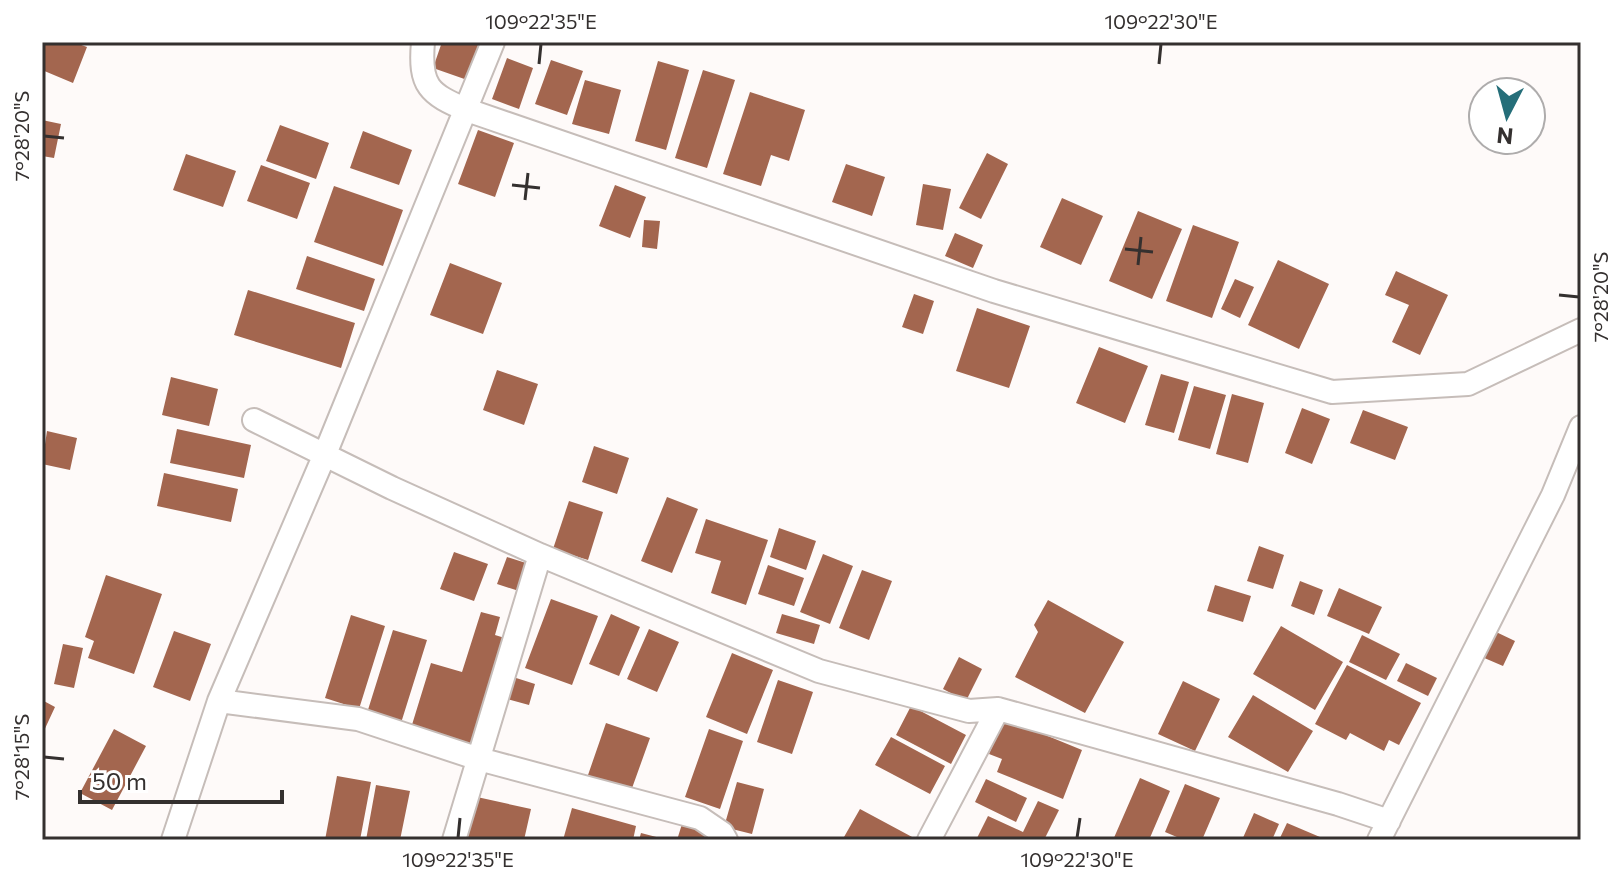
<svg xmlns="http://www.w3.org/2000/svg" width="1623" height="882" font-family="Commissioner,sans-serif">
<style>
.building{fill:#a3664f}
.lines{fill:none;stroke-linecap:round;stroke-linejoin:round}
.minor-casing{stroke:#c6bdb9;stroke-width:26}
.minor{stroke:#fff;stroke-width:22}
.ticks{fill:none;stroke:#34302f;stroke-width:3}
.neatline{fill:none;stroke:#34302f;stroke-width:3}
.ticks-label{font-size:20px;text-anchor:middle;fill:#34302f}
</style>
<rect width="100%" height="100%" fill="#fefaf9"/>
<path class="building" d="M42,42H73L87,47L73,83L42,70Z
M442,42H488L473,82L433,68Z
M507,58L533,68L519,109L492,99Z
M551,60L583,71L567,115L535,104Z
M658,61L689,70L666,150L635,141Z
M703,70L735,80L707,168L675,158Z
M585,80L621,90L609,134L572,124Z
M750,92L805,110L789,161L771,155L761,186L723,174Z
M42,120L61,124L54,158L42,156Z
M280,125L329,143L316,179L266,161Z
M478,130L514,143L495,197L458,184Z
M363,131L412,150L399,185L350,168Z
M987,153L1008,164L981,219L959,208Z
M186,154L236,171L223,207L173,190Z
M846,164L885,177L872,216L832,202Z
M261,165L310,183L297,219L247,201Z
M923,184L951,189L943,230L916,225Z
M615,185L646,197L630,238L599,226Z
M334,186L403,210L383,266L314,242Z
M1062,198L1103,216L1081,265L1040,247Z
M1138,211L1182,229L1152,299L1109,281Z
M644,220L660,221L657,249L642,247Z
M1193,225L1239,242L1212,318L1166,301Z
M955,233L983,245L973,268L945,256Z
M307,256L375,279L364,311L296,289Z
M1278,260L1329,284L1299,349L1248,325Z
M450,263L502,283L483,334L430,315Z
M1396,271L1448,295L1420,355L1392,342L1409,305L1385,295Z
M1235,279L1254,287L1240,318L1221,309Z
M248,290L355,323L341,368L234,335Z
M914,294L934,301L923,334L902,327Z
M977,308L1030,326L1009,388L956,371Z
M1099,347L1148,366L1125,423L1076,403Z
M497,370L538,384L524,425L483,410Z
M1161,374L1189,382L1174,433L1145,425Z
M171,377L218,389L209,426L162,415Z
M1194,386L1226,395L1210,449L1178,440Z
M1232,394L1264,403L1248,463L1216,454Z
M1302,408L1330,419L1312,464L1285,453Z
M1363,410L1408,427L1395,460L1350,443Z
M177,429L251,445L244,478L170,463Z
M47,431L77,438L70,470L42,464Z
M594,446L629,458L617,494L582,482Z
M164,473L238,489L231,522L157,506Z
M667,497L698,509L672,573L641,561Z
M569,501L603,512L588,560L553,549Z
M706,519L768,540L746,605L711,593L721,561L695,553Z
M779,528L816,541L806,570L770,557Z
M1259,546L1284,555L1273,589L1247,581Z
M454,552L488,564L474,601L440,589Z
M823,554L853,566L830,624L800,612Z
M507,557L529,564L519,591L497,584Z
M768,565L804,578L794,606L758,594Z
M862,570L892,581L869,640L839,628Z
M106,575L162,594L134,674L88,658L94,641L85,637Z
M1300,581L1323,590L1314,615L1291,606Z
M1215,585L1251,596L1243,622L1207,611Z
M1339,588L1382,607L1369,634L1327,616Z
M551,599L598,616L572,685L525,668Z
M1048,600L1124,642L1085,713L1015,677L1038,632L1034,625Z
M481,612L500,617L495,635L508,639L476,747L411,728L431,663L462,672Z
M611,614L640,627L619,676L589,664Z
M782,614L820,625L814,644L776,633Z
M351,615L385,626L359,709L325,698Z
M1281,626L1343,662L1315,710L1253,674Z
M649,629L679,642L657,692L627,679Z
M393,630L427,640L401,723L367,713Z
M174,631L211,644L190,701L153,687Z
M1494,631L1515,641L1503,666L1482,657Z
M1362,635L1400,654L1386,680L1349,662Z
M63,644L83,648L74,688L54,684Z
M732,653L773,670L747,734L706,717Z
M959,657L982,669L966,701L943,689Z
M1406,663L1437,678L1428,696L1397,681Z
M1347,665L1421,703L1399,745L1389,740L1384,751L1350,733L1346,740L1315,724Z
M513,677L535,684L529,705L507,699Z
M778,680L813,692L792,754L757,742Z
M1183,681L1220,699L1195,751L1158,734Z
M1253,695L1313,731L1288,772L1228,737Z
M42,700L55,707L42,735Z
M911,706L966,735L951,764L896,735Z
M1004,718L1082,750L1063,799L997,772L1002,759L989,754Z
M606,723L650,738L631,791L588,775Z
M114,729L146,746L112,810L80,793Z
M709,729L743,741L720,809L685,797Z
M891,737L945,766L930,794L875,765Z
M337,776L371,782L360,840H325Z
M1140,778L1170,791L1149,840H1113Z
M986,779L1027,798L1016,822L975,802Z
M737,782L764,789L752,834L724,827Z
M1185,784L1220,798L1202,840H1184L1165,832Z
M376,785L410,791L400,840H366Z
M477,797L531,809L524,840H467Z
M1038,801L1059,810L1044,840H976L988,816L1023,832Z
M572,808L636,826L633,840H563Z
M860,809L914,838L913,840H850L844,837Z
M1254,813L1279,824L1272,840H1242Z
M1287,823L1327,840H1279Z
M682,824L711,834L709,840H677Z
M641,833L664,839V840H639Z"/>
<g class="lines">
<g class="minor-casing">
<path id="minor" d="M423,42C419,86 429,94 467,110L994,291L1332,392L1468,384L1581,330
M254,420L392,488L540,555L819,671L969,711L998,709L1338,804L1389,821
M219,701L358,719L479,759L700,818L722,833L726,840
M173,840L219,701L325,454L493,42
M454,840L540,555
M929,840L998,709
M1379,840L1553,495L1581,427"/>
</g>
<use href="#minor" class="minor"/>
</g>
<path class="ticks" d="M539,64L541,44M1159,64L1161,44M44,136L64,138M512,185L540,188M525,200L528,173M1125,249L1153,252M1138,265L1141,237M1559,295L1579,297M44,757L64,759M458,838L460,818M1077,838L1080,818"/>
<rect width="1623" height="882" fill="none" stroke="#ffffff" stroke-width="88"/>
<g transform="translate(1507 116) rotate(186)"><circle r="38" fill="#ffffff" stroke="#aeacac" stroke-width="2"/>
<path d="M0-6L14 30L0 20L-14 30Z" fill="#256e79"/>
<text y="-12" font-size="22" font-weight="bold" text-anchor="middle" fill="#34302f">N</text>
</g>
<path d="M80 790v12h202v-12" fill="none" stroke="#34302f" stroke-width="4"/>
<text x="92" y="790" font-size="24" fill="#34302f" stroke="#ffffff" stroke-width="6" paint-order="stroke">50 m</text>
<rect x="44" y="44" width="1535" height="794" class="neatline"/>
<g class="ticks-label">
<text x="541" y="29">109°22'35"E</text>
<text x="1161" y="29">109°22'30"E</text>
<text transform="translate(22 136) rotate(-90)" y="7">7°28'20"S</text>
<text transform="translate(1601 297) rotate(-90)" y="7">7°28'20"S</text>
<text transform="translate(22 757) rotate(-90)" y="7">7°28'15"S</text>
<text x="458" y="867">109°22'35"E</text>
<text x="1077" y="867">109°22'30"E</text>
</g>
</svg>
